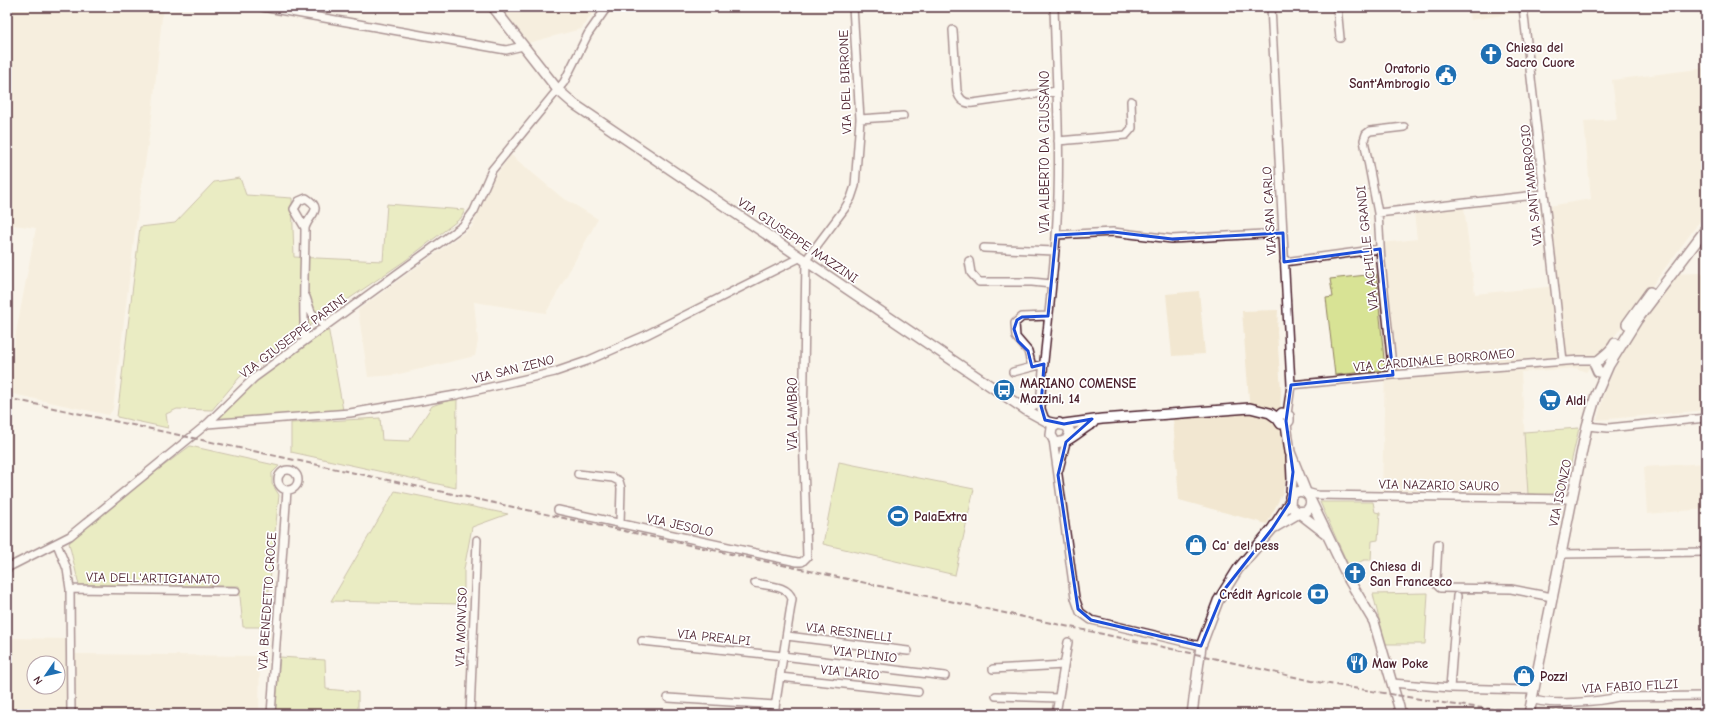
<svg xmlns="http://www.w3.org/2000/svg" width="1713" height="721" font-family="'Comic Neue',sans-serif">
<style>
.built{fill:#f2e7d1;fill-rule:evenodd}
.green{fill:#d8e395;stroke:#918160}
.lines{fill:none;stroke-linecap:round;stroke-linejoin:round}
.minor-casing{stroke:#4a1f2b;stroke-width:10}
.tertiary-casing{stroke:#4a1f2b;stroke-width:12}
.minor{stroke:#fff;stroke-width:7}
.tertiary{stroke:#fff;stroke-width:9}
.rail{stroke:#4a1f2b;stroke-width:2;stroke-dasharray:6 3;stroke-linecap:butt}
.marked{fill:none;stroke:#1d4ed8;stroke-width:3;stroke-linejoin:round}
.labels{text-anchor:middle;dominant-baseline:central;stroke-width:3.5;stroke-linejoin:round;paint-order:stroke}
.poi-label{font-size:13px;font-weight:bold;fill:#4a1f2b;stroke:#fff;text-anchor:start}
.street-label{font-size:13px;fill:#4a1f2b;stroke:#fff}
</style>
<rect width="100%" height="100%" fill="#f9f4ea"/>
<filter id="ink" filterUnits="userSpaceOnUse"><feTurbulence type="fractalNoise" baseFrequency=".025" numOctaves="2"/><feDisplacementMap in="SourceGraphic" scale="8" xChannelSelector="R" yChannelSelector="G"/><feConvolveMatrix kernelMatrix="1 2 1 2 8 2 1 2 1" color-interpolation-filters="sRGB"/></filter>
<g filter="url(#ink)">
<path class="built" d="M7,7H163L152,116L135,232L113,409L109,415L13,394L11,376L15,338L36,228L7,224Z
M500,7H597L581,29L528,43Z
M1468,7H1517V13L1470,20Z
M1529,7H1588L1530,13Z
M1706,68V213L1608,345L1586,372L1576,368L1521,372L1528,494L1382,491L1385,370L1376,274L1387,273L1383,243L1417,239L1414,212L1464,207L1475,294L1558,286L1549,206L1591,199L1584,121L1617,119L1612,80Z
M511,155L560,196L598,219L546,313L474,302L478,341L475,356L395,375L368,377L358,310L472,227L493,179Z
M1698,273L1706,274V410L1597,420L1605,390L1621,354L1647,311L1674,274Z
M1199,291L1205,354L1172,356L1166,294Z
M1278,310L1277,332L1281,391L1280,420L1288,470L1283,492L1267,524L1179,500L1173,419L1250,412L1242,311Z
M1706,463V509L1647,514L1644,467Z
M7,638L67,639L69,714H7ZM34,663H58V687H34Z
M75,654L260,656L259,714H75Z"/>
<path class="green" d="M240,178L246,195L292,198L294,257L383,261L387,204L465,210L461,218L406,260L259,360L239,378L212,410L177,409L166,414L168,428L117,417L140,227L175,223L214,182Z
M1376,274L1385,370L1335,375L1326,298L1333,297L1330,279Z
M328,327L343,410L217,420L253,382Z
M457,397L456,488L291,452V423L380,418L382,440L409,441L432,406Z
M1579,428L1566,485C1558,499 1541,494 1528,494L1524,432Z
M190,446L279,466L272,473V484L279,495L265,627H243L239,586L79,585L69,543L105,510Z
M839,462L974,489L955,575L823,544Z
M395,491L508,514L472,527L464,569V598L458,604L331,601Z
M1320,502H1373L1375,512L1380,513L1378,540L1372,541L1371,560H1364L1349,567Z
M1428,593L1425,644H1385L1373,594Z
M280,657L325,660L326,689L358,692V714H275Z"/>
<g class="lines">
<g class="minor-casing">
<path id="minor" d="M262,7L506,50L523,46
M1271,7L1291,385L1287,414
M1337,7L1340,38
M1523,7L1563,361
M953,30L957,91C959,99 964,104 973,103L1057,91
M860,119L903,116
M1058,141L1126,135L1132,128L1131,101
M1378,213L1544,194
M305,228L294,209L299,201L306,198C325,210 309,214 305,228C305,265 302,303 305,340
M1056,235L1113,232L1172,239L1283,233
M984,248L1055,251
M969,261L971,273L979,282H1032L1051,284
M1284,262L1380,249
M306,297L311,312L325,327
M1032,367L1028,351L1016,337L1015,323L1022,317L1048,316
M1013,372L1044,364
M1393,375L1381,262L1378,213L1364,140L1366,134L1370,131L1404,127
M1291,385L1393,375L1579,360H1599
M1026,410L1035,405L1040,397
M1045,420L1041,409V393C1046,335 1054,278 1057,220C1061,149 1056,78 1054,7
M207,424L350,413L456,395L555,372L587,361L646,335L801,257
M1587,426L1608,428L1706,418
M1053,439L1075,598L1080,612L1091,620L1201,646
M1059,469L1066,442
M278 480a10 10 0 1 1 20 0a10 10 0 1 1-20 0Z
M578,474L613,478L619,481L621,488L620,524
M1306,492L1317,495L1572,499
M558,510L797,562H802L807,557L803,430L806,260L845,208L851,198L855,186L860,119L853,7
M57,544L67,569L70,589L71,714
M1438,544L1436,580L1437,585L1440,588L1511,589L1552,597
M1561,554L1706,552
M7,568L70,536L207,424L254,378L464,225L474,211L492,170L564,82L588,34L607,7
M755,583C767,586 788,585 792,599L774,714
M70,589L236,591
M787,636L908,651
M642,641L783,656L945,676
M993,669L1064,665
M780,677L918,692
M1392,683L1450,688L1533,690
M1450,688L1457,596
M996,696L1059,698
M668,698L775,705
M1531,698C1544,707 1602,701 1618,697L1706,696
M271,714L287,490
M470,714L477,540
M1056,714L1068,642"/>
</g>
<g class="tertiary-casing">
<path id="tertiary" d="M493,7L558,90L574,104L1026,410L1048,422L1067,426L1070,432L1067,440
M1627,324L1650,292
M1606,372L1602,373L1598,372L1595,365C1598,358 1610,354 1615,343
M1277,418L1282,413L1289,416V421L1286,424L1290,452L1306,492
M1059,423L1052,428L1051,435L1055,442C1066,446 1082,428 1093,423
M1064,424L1102,419L1250,408L1270,413L1277,418L1281,424H1286
M1291,457L1292,479L1290,506L1325,533
M1290,497C1301,483 1318,498 1307,511L1296,512
M1311,501L1349,580L1374,622L1401,714
M1275,527L1299,513
M1192,714L1201,646L1218,601L1238,569L1272,529L1289,503
M1529,714L1572,499L1587,426L1596,395L1609,365L1637,320L1706,229"/>
</g>
<use href="#minor" class="minor"/>
<use href="#tertiary" class="tertiary"/>
<path class="rail" d="M7,398L1200,655L1312,681L1449,704L1491,709L1542,712L1706,709"/>
</g>
</g>
<path d="M0 0H1713V721H0ZM1113,232L1172,239L1283,233L1284,262L1380,249L1393,375L1291,385L1286,421L1293,472L1289,503L1272,529L1224,590L1201,646L1091,620L1078,609L1058,475L1066,442L1092,419L1064,424L1045,420L1041,406L1044,364L1032,367L1028,351L1018,341L1014,329L1017,320L1022,317L1048,316L1056,235Z" fill="#f9f4ea" fill-opacity=".55" fill-rule="evenodd"/>
<path class="marked" d="M1113,232L1172,239L1283,233L1284,262L1380,249L1393,375L1291,385L1286,421L1293,472L1289,503L1272,529L1224,590L1201,646L1091,620L1078,609L1058,475L1066,442L1092,419L1064,424L1045,420L1041,406L1044,364L1032,367L1028,351L1018,341L1014,329L1017,320L1022,317L1048,316L1056,235Z"/>
<defs>
<g id="church-disc" transform="scale(1.15)"><circle r="9.5" fill="#1f6fb2" stroke="#fff"/><path d="M-1.2-6h2.4v3.5h3.3v2.4h-3.3V6h-2.4V-.1h-3.3v-2.4h3.3Z" fill="#fff"/></g>
<g id="civic-disc" transform="scale(1.15)"><circle r="9.5" fill="#1f6fb2" stroke="#fff"/><path d="M-.6-6.5H3V-4.5H.6V-3L4-1V1h2V6H-6V1h2V-1L-.6-3ZM-1.2 2.5V6h2.4V2.5Z" fill="#fff"/></g>
<g id="bus-disc" transform="scale(1.15)"><circle r="9.5" fill="#1f6fb2" stroke="#fff"/><path d="M-5-6H5V4H4V6H2V4H-2V6H-4V4H-5ZM-3.5-4V0h7V-4ZM-3.5 1.2v1.5H-2V1.2ZM2 1.2v1.5H3.5V1.2Z" fill="#fff"/></g>
<g id="supermarket-disc" transform="scale(1.15)"><circle r="9.5" fill="#1f6fb2" stroke="#fff"/><path d="M-6-5.5h2.5l.6 2H6L4.5 2H-2.5L-4.4-4H-6ZM-1.5 3.2a1.3 1.3 0 1 0 .1 0ZM3 3.2a1.3 1.3 0 1 0 .1 0Z" fill="#fff"/></g>
<g id="stadium-disc" transform="scale(1.15)"><circle r="9.5" fill="#1f6fb2" stroke="#fff"/><path d="M0-5a6.5 5 0 1 0 0 10a6.5 5 0 1 0 0-10ZM-3.5-1.8h7v3.6h-7Z" fill="#fff"/></g>
<g id="shop-disc" transform="scale(1.15)"><circle r="9.5" fill="#1f6fb2" stroke="#fff"/><path d="M-5-2.5h2.3a2.7 3.5 0 0 1 5.4 0H5L5.5 6h-11ZM-1.5-2.5h3a1.5 2.3 0 0 0-3 0Z" fill="#fff"/></g>
<g id="bank-disc" transform="scale(1.15)"><circle r="9.5" fill="#1f6fb2" stroke="#fff"/><path d="M-6-4H6V4H-6ZM0-2.3a2.3 2.3 0 1 0 0 4.6a2.3 2.3 0 1 0 0-4.6Z" fill="#fff"/></g>
<g id="restaurant-disc" transform="scale(1.15)"><circle r="9.5" fill="#1f6fb2" stroke="#fff"/><path d="M-5-6h1v4h1v-4h1v4h1v-4h1v5L-1.5 .5V6h-2V.5L-5-1ZM5-6V6H3V1.5H1.5Q1.5-4 5-6Z" fill="#fff"/></g>
</defs>
<g fill-rule="evenodd">
<use href="#church-disc" x="1491" y="54"/>
<use href="#civic-disc" x="1446" y="75"/>
<use href="#bus-disc" x="1004" y="390"/>
<use href="#supermarket-disc" x="1550" y="400"/>
<use href="#stadium-disc" x="898" y="516"/>
<use href="#shop-disc" x="1196" y="545"/>
<use href="#church-disc" x="1355" y="573"/>
<use href="#bank-disc" x="1318" y="594"/>
<use href="#restaurant-disc" x="1357" y="663"/>
<use href="#shop-disc" x="1524" y="676"/>
</g>
<g class="labels">
<g class="poi-label">
<text x="1506" y="47">Chiesa del<tspan x="1506" dy="15">Sacro Cuore</tspan></text>
<text x="1430" y="68" text-anchor="end">Oratorio<tspan x="1430" dy="15">Sant'Ambrogio</tspan></text>
<text x="1020" y="383">MARIANO COMENSE<tspan x="1020" dy="15">Mazzini, 14</tspan></text>
<text x="1566" y="400">Aldi</text>
<text x="914" y="516">PalaExtra</text>
<text x="1212" y="545">Ca' del pess</text>
<text x="1370" y="566">Chiesa di<tspan x="1370" dy="15">San Francesco</tspan></text>
<text x="1302" y="594" text-anchor="end">Crédit Agricole</text>
<text x="1372" y="663">Maw Poke</text>
<text x="1540" y="676">Pozzi</text>
</g>
<g class="street-label">
<text transform="translate(845 82) rotate(-92)">VIA DEL BIRRONE</text>
<text transform="translate(1044 152) rotate(-90)">VIA ALBERTO DA GIUSSANO</text>
<text transform="translate(1531 185) rotate(-96)">VIA SANT'AMBROGIO</text>
<text transform="translate(1269 211) rotate(-93)">VIA SAN CARLO</text>
<text transform="translate(798 240) rotate(34)">VIA GIUSEPPE MAZZINI</text>
<text transform="translate(1367 248) rotate(-96)">VIA ACHILLE GRANDI</text>
<text transform="translate(293 336) rotate(-37)">VIA GIUSEPPE PARINI</text>
<text transform="translate(1434 360) rotate(-5)">VIA CARDINALE BORROMEO</text>
<text transform="translate(513 369) rotate(-14)">VIA SAN ZENO</text>
<text transform="translate(792 414) rotate(-90)">VIA LAMBRO</text>
<text transform="translate(1439 485) rotate(1)">VIA NAZARIO SAURO</text>
<text transform="translate(1560 493) rotate(-78)">VIA ISONZO</text>
<text transform="translate(680 525) rotate(12)">VIA JESOLO</text>
<text transform="translate(153 578) rotate(1)">VIA DELL'ARTIGIANATO</text>
<text transform="translate(267 601) rotate(-86)">VIA BENEDETTO CROCE</text>
<text transform="translate(461 627) rotate(-88)">VIA MONVISO</text>
<text transform="translate(849 632) rotate(7)">VIA RESINELLI</text>
<text transform="translate(714 637) rotate(6)">VIA PREALPI</text>
<text transform="translate(865 654) rotate(7)">VIA PLINIO</text>
<text transform="translate(850 672) rotate(6)">VIA LARIO</text>
<text transform="translate(1630 686) rotate(-3)">VIA FABIO FILZI</text>
</g>
</g>
<rect width="1713" height="721" fill="none" stroke="#fff" stroke-width="24"/>
<rect x="12" y="12" width="1689" height="697" fill="none" stroke="#4a1f2b" stroke-width="1.5" filter="url(#ink)"/>
<g transform="translate(46 675) rotate(236)"><circle r="19" fill="#ffffff" stroke="#b7a5aa"/>
<path d="M0-3L7 15L0 10L-7 15Z" fill="#1f6fb2"/>
<text y="-6" font-size="11" font-weight="bold" text-anchor="middle" fill="#4a1f2b">N</text>
</g>
</svg>
